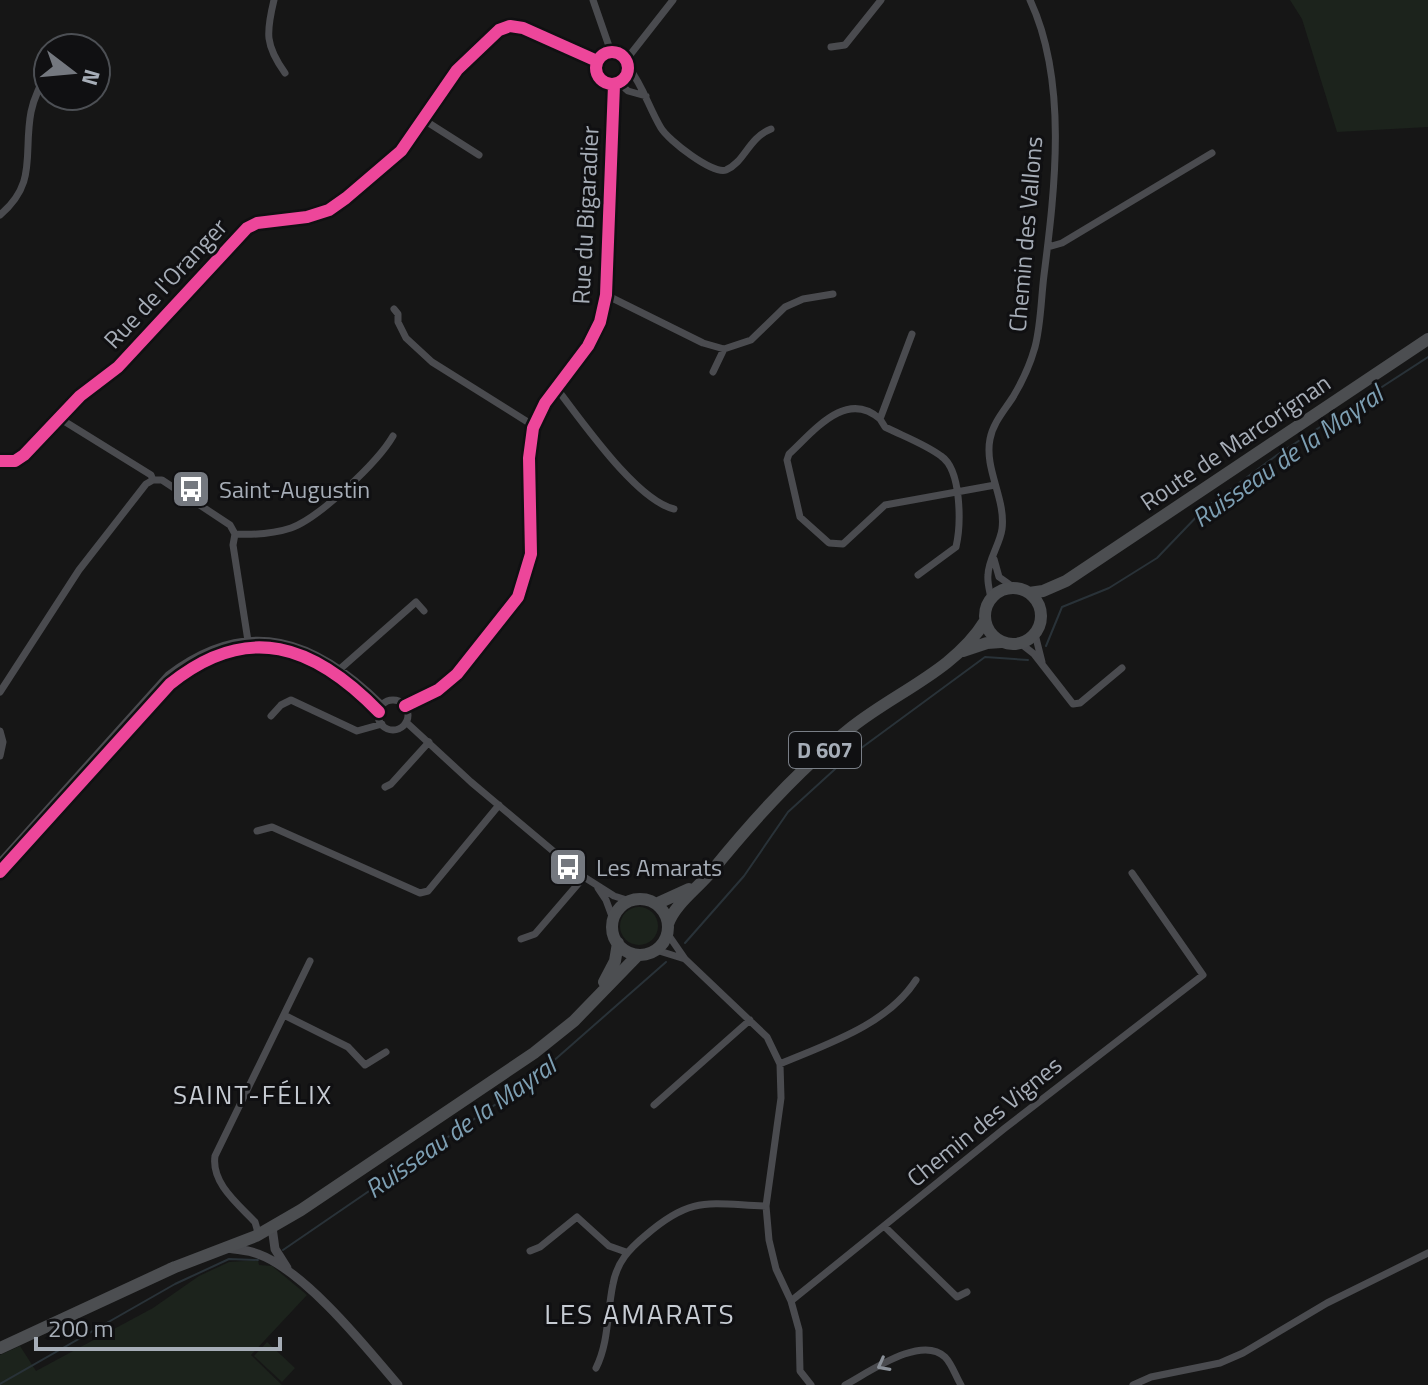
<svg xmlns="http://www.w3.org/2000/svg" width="1428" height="1385" font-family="'Titillium Web',sans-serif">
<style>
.green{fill:#1c231c}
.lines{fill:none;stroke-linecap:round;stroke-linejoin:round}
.stream{stroke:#293238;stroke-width:2}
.minor{stroke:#4a4b4f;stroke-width:7}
.tertiary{stroke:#4a4b4f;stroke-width:9}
.primary{stroke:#4c4e51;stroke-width:12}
.cycleway-casing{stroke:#101012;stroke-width:17}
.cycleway{stroke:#ed469a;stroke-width:12}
.oneway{stroke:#8a9098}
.labels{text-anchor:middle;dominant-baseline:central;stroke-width:6;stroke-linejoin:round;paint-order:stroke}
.shield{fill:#101012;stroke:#797e86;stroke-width:2}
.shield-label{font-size:22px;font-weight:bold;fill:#a6adb7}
.street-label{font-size:24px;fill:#a6adb7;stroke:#101012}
.poi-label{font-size:24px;fill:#a6adb7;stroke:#101012;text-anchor:start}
.water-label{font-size:26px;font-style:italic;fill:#7d9fb3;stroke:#101012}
.neighbourhood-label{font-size:26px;letter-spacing:2px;fill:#c7ccd3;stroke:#101012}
.quarter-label{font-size:28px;letter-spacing:2px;fill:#c7ccd3;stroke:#101012}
</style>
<rect width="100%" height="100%" fill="#161616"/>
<path class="green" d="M1290,0H1428V127L1337,132L1302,19Z
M620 926a19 19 0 1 1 38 0a19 19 0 1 1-38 0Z
M258,1260L259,1265L272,1266L307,1295L251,1355L282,1385H0V1355L20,1346L36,1371L153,1308L199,1276L229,1262Z
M267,1342L295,1368L282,1382L254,1356Z"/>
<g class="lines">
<path class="stream" d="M1046,646L1062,607L1109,588L1157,558L1204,509L1277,455L1428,357
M685,943L744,876L788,812L845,760L985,657L1028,660
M283,1250L534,1078L666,962
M0,1384L175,1284L229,1259L258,1260"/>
<path class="minor" d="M274,0C266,33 265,45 285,73
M593,0L611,52
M831,47L845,45L881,0
M62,48V47
M596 68a16 16 0 1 1 32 0a16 16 0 1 1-32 0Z
M626,60L673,0
M629,68C643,86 649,108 661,128C668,140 713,175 726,170C745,162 748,138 771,129
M619,83L628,91L646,96
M424,120L479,155
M0,215C38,183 23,154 31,112C34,97 41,84 48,71
M1048,247L1062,243L1212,153
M606,295L703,343L724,349L751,340L785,307L803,299L833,294
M394,309L398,314V322L406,338L432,362L534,426
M912,334L880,419L885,427C903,436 925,444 941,456C962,470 961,525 956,547L918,575
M713,372L724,349
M557,389C582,421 636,500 674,509
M59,418L151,475L153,480H162L230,525L235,534L233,545L248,641
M880,419C846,389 814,431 789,454L787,460L800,517L829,543L843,544L885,505L995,485
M0,461H15L24,455L80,396L118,367L247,228L257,223L307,217L329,210L346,198L401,151L457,70L499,30L510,26L523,28L597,61
M235,534C254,535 273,534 291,528C319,518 378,462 393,436
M994,559L999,577L1016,589
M991,599C990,591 987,583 988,575C988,560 1000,544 1002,529C1006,499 984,469 990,439C993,423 1004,411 1013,397C1022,382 1030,365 1035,347C1041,324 1041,299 1044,275C1055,189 1068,81 1030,0
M1035,634L1042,662
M1020,643L1034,654L1073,704L1080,703L1122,668
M340,669L416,602L424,611
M0,692L79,570L146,484L153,480
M378 715a15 15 0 1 1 30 0a15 15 0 1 1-30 0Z
M405,706L438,690L457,674L518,597L531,554L529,458L533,428L545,403L588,346L600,322L606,295L614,85
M271,716L281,705L291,700L357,731L382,724
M406,722L471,782L584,877L614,896L630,901
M0,731L3,742L0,756
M385,787L391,784L429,742
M257,831L272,827L420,893L428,891L499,805
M0,862L168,675C248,614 316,639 382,705
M598,888L606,900L613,919
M521,939L535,934L584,877
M656,950L685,959L667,933
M685,959L767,1037L780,1064L781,1098L766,1206L769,1240L776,1269L791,1301L799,1330L800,1371L811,1385
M284,1015L348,1047L365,1065L386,1052
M780,1064C827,1044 887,1025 916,980
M654,1105L750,1020
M885,1227L957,1297L967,1292
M257,1229L255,1222C238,1204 211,1183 215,1156L310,961
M530,1251L540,1247L577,1217L609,1246L626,1252
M791,1301L1005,1128L1203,975L1132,873
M596,1368C609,1342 607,1312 613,1284C617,1262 629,1249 646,1235C692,1195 709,1204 766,1206
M845,1385C868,1373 921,1334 945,1357C952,1364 956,1377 961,1385
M1133,1385L1151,1377L1220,1363L1243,1353L1327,1303L1428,1253"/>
<path class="tertiary" d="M272,1227L275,1249L287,1268
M228,1248C238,1250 249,1250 258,1254C304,1270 366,1347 398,1385"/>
<path class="primary" d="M985 616a28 28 0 1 1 56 0a28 28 0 1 1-56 0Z
M1029,593L1043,591L1066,581L1428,339
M963,651L987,643L1001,642
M612 927a28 28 0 1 1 56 0a28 28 0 1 1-56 0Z
M656,904L689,889
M668,924C675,904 697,889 711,872C753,820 799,769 852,727C896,692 955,670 985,621
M604,982L615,961L618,943
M170,1269L256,1236L301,1210L534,1053L574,1021L638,955
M0,1348L175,1267"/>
<g class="cycleway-casing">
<path id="cycleway" d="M596 68a16 16 0 1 1 32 0a16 16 0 1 1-32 0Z
M0,461H15L24,455L80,396L118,367L247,228L257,223L307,217L329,210L346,198L401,151L457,70L499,30L510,26L523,28L597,61
M405,706L438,690L457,674L518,597L531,554L529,458L533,428L545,403L588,346L600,322L606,295L614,85
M0,872L170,684C248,621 314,645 379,712"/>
</g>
<use href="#cycleway" class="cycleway"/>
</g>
<defs><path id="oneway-chevron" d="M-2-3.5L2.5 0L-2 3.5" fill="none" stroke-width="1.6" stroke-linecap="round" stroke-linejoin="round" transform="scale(2)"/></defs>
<use class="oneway" href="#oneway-chevron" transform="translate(883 1365) rotate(152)"/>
<defs>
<g id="bus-square" transform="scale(2)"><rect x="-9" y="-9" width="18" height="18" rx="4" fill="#74787f" stroke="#101012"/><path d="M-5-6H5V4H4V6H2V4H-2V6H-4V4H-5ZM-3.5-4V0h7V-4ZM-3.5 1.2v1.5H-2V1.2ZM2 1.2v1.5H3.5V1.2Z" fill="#fff"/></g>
</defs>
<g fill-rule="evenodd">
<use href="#bus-square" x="191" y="489"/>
<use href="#bus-square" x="568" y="867"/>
</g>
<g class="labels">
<rect class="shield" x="789" y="732" width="72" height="36" rx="6"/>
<g class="shield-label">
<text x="825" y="750">D 607</text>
</g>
<g class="street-label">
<text transform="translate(585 215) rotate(-87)">Rue du Bigaradier</text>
<text transform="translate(1025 234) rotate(-85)">Chemin des Vallons</text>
<text transform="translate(165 283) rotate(-47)">Rue de l'Oranger</text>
<text transform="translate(1235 442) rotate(-34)">Route de Marcorignan</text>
<text transform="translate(984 1121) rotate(-39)">Chemin des Vignes</text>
</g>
<g class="poi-label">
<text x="219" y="489">Saint-Augustin</text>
<text x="596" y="867">Les Amarats</text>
</g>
<g class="water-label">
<text transform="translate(1287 456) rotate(-35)">Ruisseau de la Mayral</text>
<text transform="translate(460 1127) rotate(-35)">Ruisseau de la Mayral</text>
</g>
<g class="neighbourhood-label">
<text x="253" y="1094">SAINT-FÉLIX</text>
</g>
<g class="quarter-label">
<text x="640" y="1313">LES AMARATS</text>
</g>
</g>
<g transform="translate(72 72) rotate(106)"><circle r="38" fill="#101012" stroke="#4c4f54" stroke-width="2"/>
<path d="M0-6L14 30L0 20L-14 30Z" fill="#74787f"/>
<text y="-12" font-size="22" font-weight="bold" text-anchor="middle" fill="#a6adb7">N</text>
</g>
<path d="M36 1337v12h244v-12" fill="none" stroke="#a6adb7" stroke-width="4"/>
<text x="48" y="1337" font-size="24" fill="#a6adb7" stroke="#101012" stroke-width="6" paint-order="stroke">200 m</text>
</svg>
